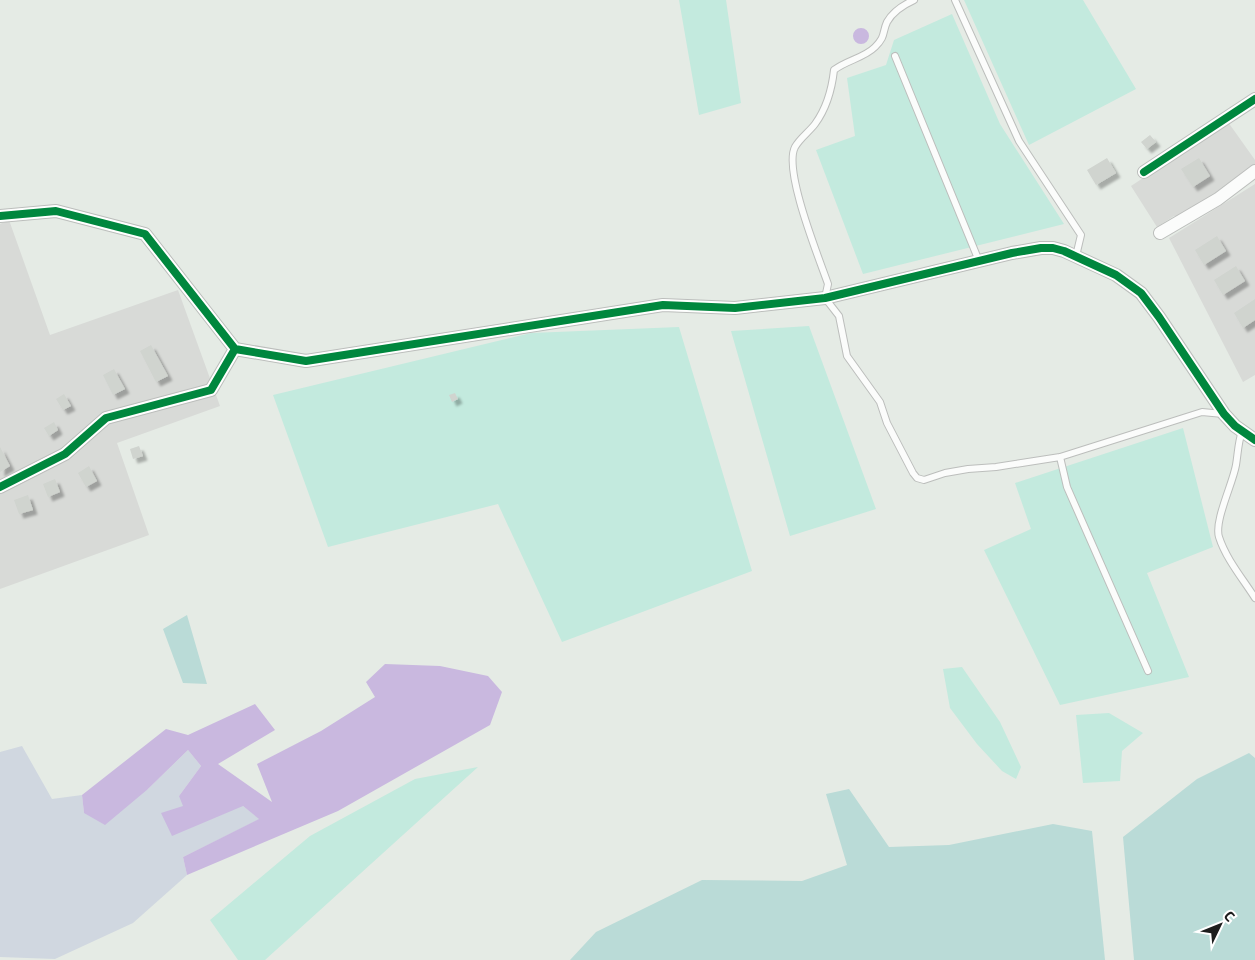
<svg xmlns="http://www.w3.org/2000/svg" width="1255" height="960" font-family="'Exo 2',sans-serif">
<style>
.residential{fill:#d8dad7}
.grass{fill:#c3eade}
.forest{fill:#badbd7}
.wetland{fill:#d0d7e0}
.water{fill:#c9b8df}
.building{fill:#d0d4cf;filter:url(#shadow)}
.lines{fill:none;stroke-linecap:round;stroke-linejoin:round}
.service-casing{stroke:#bcbebc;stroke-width:8}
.minor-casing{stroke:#bcbebc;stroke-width:14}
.service{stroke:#fbfcfb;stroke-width:6}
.minor{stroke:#fbfcfb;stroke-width:12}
.cycleway-casing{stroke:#fff;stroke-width:11}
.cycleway{stroke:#00873e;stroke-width:8}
</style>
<defs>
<filter id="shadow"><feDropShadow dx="4.5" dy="4.5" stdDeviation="1" flood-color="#0004"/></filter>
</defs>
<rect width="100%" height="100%" fill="#e5ebe5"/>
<path class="residential" d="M1228,122L1255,160V164L1182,217L1174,216L1157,227L1131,186Z
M1255,184V375L1243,382L1169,238Z
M9,220L50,335L178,290L220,406L117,443L149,535L0,589V224Z"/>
<path class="grass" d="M679,0H726L741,103L699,115Z
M964,0H1083L1136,89L1029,145Z
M952,14L1000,124L1064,224L863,274L816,150L855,136L847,78L886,65L894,40Z
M809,326L876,509L790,536L731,331Z
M679,327L752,571L562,642L498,504L328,547L273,395L531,333Z
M1183,428L1213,547L1147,573L1189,677L1060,705L984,550L1031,529L1015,483Z
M962,667L1000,722L1021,767L1016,779L1002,771L977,744L950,708L943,669Z
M1109,713L1143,733L1122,751L1120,781L1083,783L1076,715Z
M478,767L265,960H238L210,920L310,836L415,779Z"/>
<path class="forest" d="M187,615L207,684L183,683L163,629Z
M1249,753L1255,758V960H1134L1123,837L1197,779Z
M849,789L889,847L949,845L1053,824L1092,831L1105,960H570L596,932L702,880L802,881L847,865L826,794Z"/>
<path class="wetland" d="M22,746L52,799L82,795L84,813L148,789L188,750L201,766L179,796L243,806L260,819L183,857L187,875L133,923L55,959L0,957V752Z"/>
<path class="water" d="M853 36a8 8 0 1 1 16 0a8 8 0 1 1-16 0Z
M385,664L440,666L488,676L502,692L490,725L338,811L187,875L183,857L259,819L243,806L172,836L161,813L183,806L179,796L201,766L188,750L148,789L105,825L84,813L82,795L166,729L188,735L255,704L275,730L218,764L272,802L257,764L321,731L375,697L366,682Z"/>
<path class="building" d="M1150,135L1156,142L1147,149L1141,142Z
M1107,158L1116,173L1096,185L1087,170Z
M1199,158L1210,176L1193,187L1181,169Z
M1217,236L1226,251L1204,265L1195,250Z
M1236,266L1245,281L1223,295L1214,280Z
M1255,299V320L1243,328L1234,313Z
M151,345L168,376L156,382L140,351Z
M114,369L125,389L113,395L103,375Z
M455,393L458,399L452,402L449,395Z
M64,394L71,406L63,410L56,399Z
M54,422L58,430L49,436L44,428Z
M139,446L143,456L133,459L130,449Z
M0,447L10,466L0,472Z
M89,466L97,481L86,487L78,473Z
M55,479L60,492L48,497L43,484Z
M28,495L33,510L19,514L14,500Z"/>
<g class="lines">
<g class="service-casing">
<path id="service" d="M914,0C903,5 893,11 887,22C882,33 886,36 875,47C864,58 847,60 834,70C832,88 826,109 815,124C809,132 800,138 795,147C783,170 819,258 828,284L825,298L839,316L847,356L880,402L887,423L913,473L917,478L924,480L945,473L968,469L996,467L1060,457L1202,412L1223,414
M955,0L1019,141L1081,235L1076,256
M895,56L979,261
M1242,431C1238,443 1238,453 1236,465C1233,483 1214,521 1219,537C1226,559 1243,579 1255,598
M1060,457L1067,487L1148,671"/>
</g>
<g class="minor-casing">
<path id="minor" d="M1144,172L1255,99
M0,216L56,211L145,234L235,349
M1160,233L1218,199L1255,171
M0,487L65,454L106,418L211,390L235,349L306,361L663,305L735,308L825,298L1012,253L1041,248H1053L1064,251L1116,275L1141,293L1159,317L1224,414L1235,426L1255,440"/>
</g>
<use href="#service" class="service"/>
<use href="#minor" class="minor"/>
<g class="cycleway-casing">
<path id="cycleway" d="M1144,172L1255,99
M0,216L56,211L145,234L235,349
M0,487L65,454L106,418L211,390L235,349L306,361L663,305L735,308L825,298L1012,253L1041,248H1053L1064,251L1116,275L1141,293L1159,317L1224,414L1235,426L1255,440"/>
</g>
<use href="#cycleway" class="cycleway"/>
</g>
<g transform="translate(1220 925) rotate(47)" stroke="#ffffff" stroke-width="4" paint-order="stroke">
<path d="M0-4L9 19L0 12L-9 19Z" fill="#1d1d1d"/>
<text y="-8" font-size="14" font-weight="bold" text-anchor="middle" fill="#1d1d1d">С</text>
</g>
</svg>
